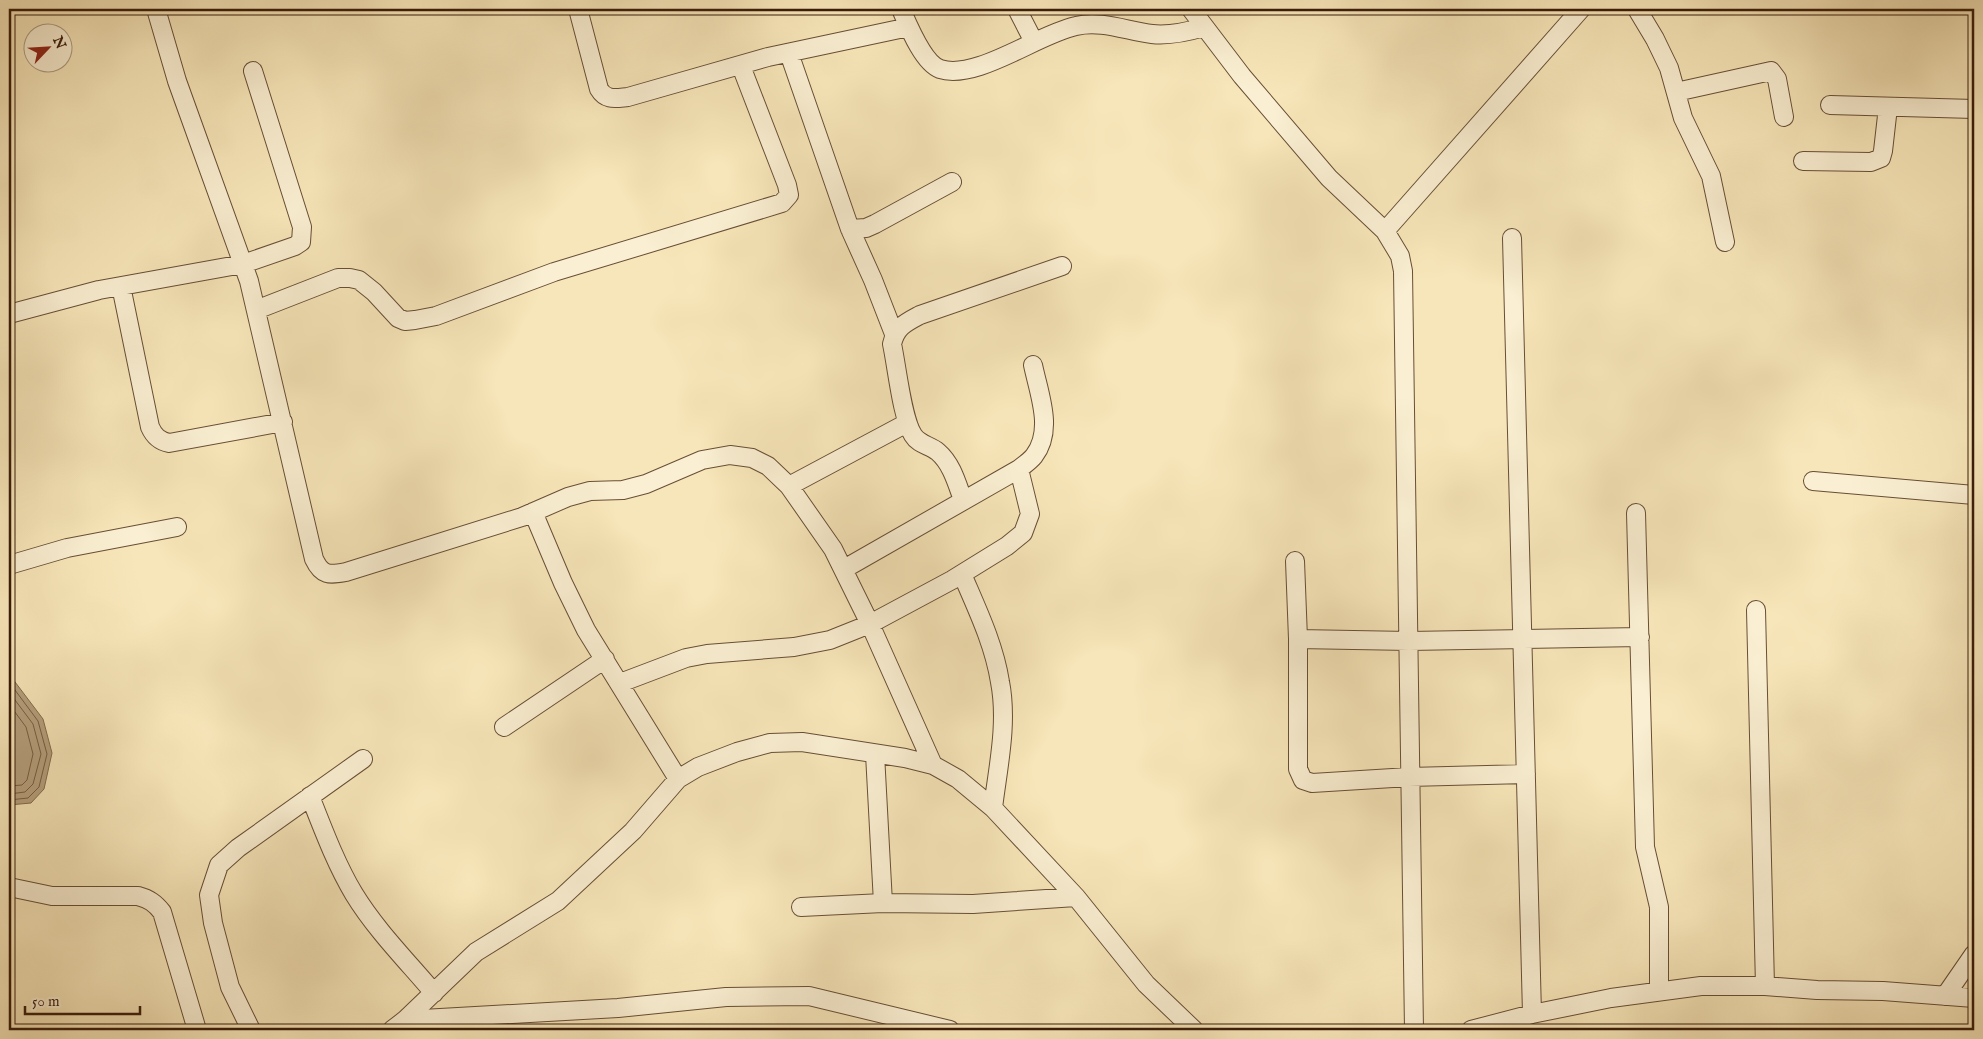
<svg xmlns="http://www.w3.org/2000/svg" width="1983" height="1039" font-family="'IM FELL English',serif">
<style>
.water{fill:#b6a17e;stroke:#846c50}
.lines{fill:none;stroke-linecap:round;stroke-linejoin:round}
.shore{stroke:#785e44;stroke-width:1}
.minor-casing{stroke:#684e36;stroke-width:20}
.minor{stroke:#faefd2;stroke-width:18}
</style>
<rect width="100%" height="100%" fill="#f7e6b9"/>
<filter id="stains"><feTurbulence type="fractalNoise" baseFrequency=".004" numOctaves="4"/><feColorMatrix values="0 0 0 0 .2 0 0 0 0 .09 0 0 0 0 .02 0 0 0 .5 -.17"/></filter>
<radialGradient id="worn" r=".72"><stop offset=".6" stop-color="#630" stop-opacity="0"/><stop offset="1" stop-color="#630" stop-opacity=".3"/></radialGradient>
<path class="water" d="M9,674L43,719L52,753L44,789L31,803L9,805Z"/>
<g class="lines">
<path class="shore" d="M9,682L38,721L47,754L39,787L28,798L9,800
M9,692L33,724L41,754L33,784L25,792L9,794
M9,704L26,727L33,754L27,780L22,785L9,786"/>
<g class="minor-casing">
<path id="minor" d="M156,9L177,81L249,281L314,559C322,576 329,575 346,572L522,517L568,497L590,491L623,490L646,484L702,460L730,455L752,458L768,466L789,486L833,549L870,624L933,765
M578,9L599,89C606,101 616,98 628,97L768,57L909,27
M901,9C908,25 923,63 940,69C976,81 1038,34 1076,26C1101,20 1127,31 1152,34C1170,36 1187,32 1204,27
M1017,9L1034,42
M1191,9L1242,76L1329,178L1385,231L1400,256L1403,271L1414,1030
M1637,9L1655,39L1669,68L1683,118L1711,176L1725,242
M789,53L850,229L873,280L894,334
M1676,92L1771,71L1777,79L1784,117
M1830,105L1974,109
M1803,161L1871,162L1881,158L1883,151L1888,107
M850,229L866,228L875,224L952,182
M1385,231L1581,9
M1512,238L1532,1014
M121,286L150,427C154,436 159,441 169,443L283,422
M256,310L338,278H350L359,280L374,292L398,318L405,321L415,320L436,316L554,272L782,203L789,195L787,185L741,66
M9,314L99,290L243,264L295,246L301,242L302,227L253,71
M1813,481L1974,495
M789,486L907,423
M963,500C957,484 952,464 938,452C930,445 919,445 913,435C902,418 897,367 892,344C896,327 905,323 920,315L1062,266
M533,512L563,583L586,630L678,779
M1636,513L1645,847L1659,907V990
M1295,561L1298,639V769L1303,780L1312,783L1409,777L1526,774
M9,565L67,548L177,527
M844,569L1019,469C1024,465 1030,461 1034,456C1054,430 1039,394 1033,365
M962,574C977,609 994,644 1000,682C1008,723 998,767 993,808
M1756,610L1765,986
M1298,639L1409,641L1640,637
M620,683L686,658L707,654L794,647L830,640L870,624L952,580L1007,546L1023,533L1030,514L1019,469
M504,727L605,659
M875,754L883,903
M310,796C323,829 336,864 354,894C376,930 407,961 434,993
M9,887L52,896H138C149,899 155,903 162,912L197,1030
M801,907L883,903L973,904L1076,897
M1945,996L1974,954
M405,1020L618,1008L726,997L809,996L950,1030
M251,1030L230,987L213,923L209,895L219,865L238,848L363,759
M392,1030L405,1020L476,952L558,901L633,831L678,779L698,767L737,752L770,743L802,742L905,758L933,765L958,779L993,808L1076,897L1146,984L1194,1030
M1471,1030L1532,1014L1611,998L1701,986H1765L1817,990L1883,991L1974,998"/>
</g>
<use href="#minor" class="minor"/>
</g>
<rect width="1983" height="1039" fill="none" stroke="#f7e6b9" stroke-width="30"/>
<rect x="10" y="10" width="1963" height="1019" fill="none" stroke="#391c0b" stroke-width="2.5"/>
<rect x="15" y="15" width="1953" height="1009" fill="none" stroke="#391c0b"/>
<g transform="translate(48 48) rotate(65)"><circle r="24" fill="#faefd2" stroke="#ad9b82"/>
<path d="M0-4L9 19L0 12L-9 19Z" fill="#8f2418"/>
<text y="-8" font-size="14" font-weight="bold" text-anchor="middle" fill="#391c0b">N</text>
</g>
<path d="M25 1006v8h115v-8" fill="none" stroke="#391c0b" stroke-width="2.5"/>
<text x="32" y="1006" font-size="15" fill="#391c0b" stroke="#faefd2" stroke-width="4" paint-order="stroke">50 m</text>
<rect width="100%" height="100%" filter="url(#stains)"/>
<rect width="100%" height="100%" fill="url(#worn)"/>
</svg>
